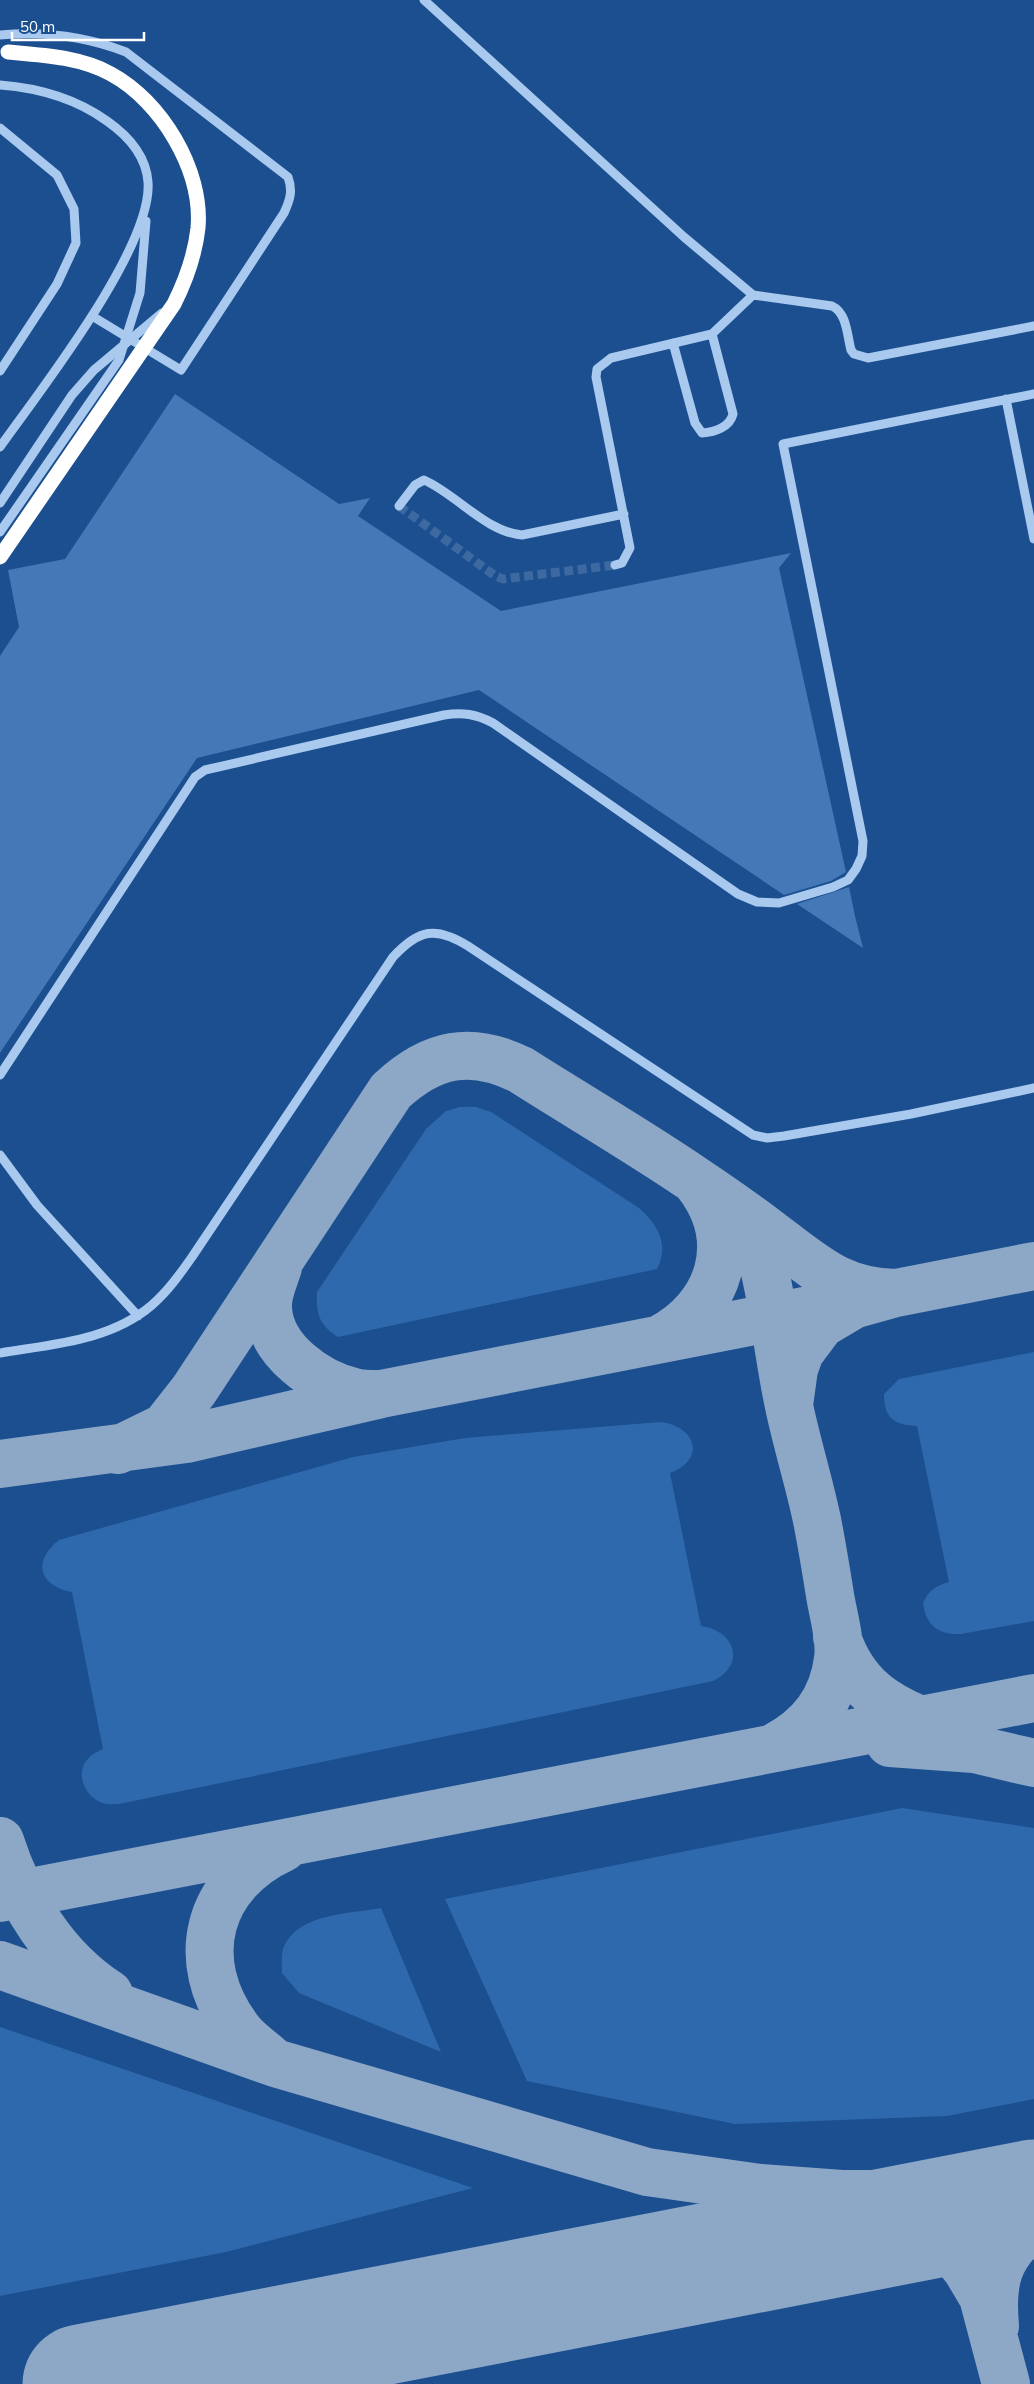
<svg xmlns="http://www.w3.org/2000/svg" width="1034" height="2384" font-family="Mulish,sans-serif">
<style>
.green{fill:#2e69ad}
.lines{fill:none;stroke-linecap:round;stroke-linejoin:round}
.taxiway{stroke:#8da7c7;stroke-width:48}
.runway{stroke:#8da7c7;stroke-width:119}
.building{fill:#4478b7}
.minor-tunnel{stroke:#3d69a0;stroke-width:9;stroke-dasharray:9 4.5;stroke-linecap:butt}
.minor{stroke:#a9c9ee;stroke-width:9}
.minor-bridge{stroke:#a9c9ee;stroke-width:9}
.highway-bridge{stroke:#fff;stroke-width:15}
</style>
<rect width="100%" height="100%" fill="#1b4f8f"/>
<path class="green" d="M460,1107H476L491,1112L639,1208C657,1224 670,1244 657,1269L338,1337C319,1325 316,1314 317,1292L426,1129L446,1111Z
M1034,1352V1621L961,1634C939,1635 926,1626 923,1603C929,1590 935,1586 949,1582L917,1426C894,1425 884,1418 884,1394L899,1379Z
M660,1422C697,1426 706,1460 670,1473L701,1626C736,1631 746,1665 713,1681L119,1804C113,1804 105,1805 100,1802C85,1795 75,1774 87,1760C91,1754 97,1752 103,1749L72,1592C39,1586 32,1561 59,1540L353,1457L465,1438Z
M902,1808L1034,1828V2099L947,2116L735,2124L527,2081L445,1899Z
M381,1908L441,2052L299,1993L282,1973C282,1965 281,1953 284,1946C300,1913 349,1914 381,1908Z
M0,2027L473,2188L226,2252L0,2296Z"/>
<g class="lines">
<path class="taxiway" d="M739,1214C746,1221 753,1229 756,1238C773,1293 777,1350 789,1406C797,1444 809,1482 817,1520C822,1545 826,1570 830,1595C833,1615 841,1638 838,1659C833,1700 811,1728 775,1747
M278,1267C274,1280 267,1294 268,1308C270,1351 317,1383 354,1392C361,1394 370,1394 377,1394
M660,1339C721,1307 741,1240 698,1184
M118,1450L165,1427L194,1390L391,1091C432,1053 471,1045 521,1070C579,1107 638,1141 695,1180C722,1198 749,1217 775,1237C817,1268 841,1292 896,1293L853,1305L821,1324L800,1352L794,1369L789,1405
M0,1464L186,1439L381,1394L1034,1266
M837,1637C853,1686 885,1707 931,1724
M890,1743L974,1749L1034,1763
M0,1841C19,1901 55,1959 109,1994
M0,1898L1034,1698
M0,1965L275,2063L647,2172L760,2188L842,2194H912L1034,2187
M270,2059C259,2049 245,2040 237,2028C187,1960 207,1883 283,1848
M869,2201L895,2208L923,2221L946,2243L967,2270L983,2297L1006,2384
M995,2326C991,2281 997,2256 1034,2225"/>
<path class="runway" d="M82,2384L1034,2199"/>
</g>
<path class="building" d="M175,394L339,504L370,498L358,516L501,611L791,553L779,568L846,872L831,881L784,895L479,690L197,758L0,1053V656L19,627L8,570L65,559Z
M849,887L855,916L863,948L797,904Z"/>
<g class="lines">
<path class="minor-tunnel" d="M399,506L494,575L503,579L615,565"/>
<path class="minor" d="M424,0L684,237L753,295L832,306C847,313 847,335 851,350L854,354L868,358L1034,326
M0,35C44,31 85,36 126,52L288,177C293,191 290,200 284,213L181,370L92,316
M0,85C39,88 75,98 107,121C127,135 146,155 148,182C153,247 39,392 0,447
M0,128L57,175L74,209L76,243L57,284L0,371
M673,343L695,423L702,433C715,432 730,427 733,414L712,334
M1006,399L1034,539
M399,506L415,485L424,480C456,494 486,532 522,535L624,514
M0,532L119,360L140,293L146,221
M615,565L622,563L630,548L596,377L597,369L611,358L712,334L753,295
M0,1075L195,777L205,770L444,715C463,712 476,714 493,723L738,894L757,902L779,903L833,887L848,880L856,869L862,856L863,841L783,444L1034,394
M0,1155L37,1205L138,1316
M0,1353C53,1344 110,1341 152,1305C168,1291 180,1274 192,1257L393,957C419,929 436,926 468,946L753,1135L767,1138L784,1136L911,1114L1034,1088"/>
<path class="minor-bridge" d="M0,503L72,395L94,370L162,313"/>
<path class="highway-bridge" d="M0,557L174,304C186,280 195,255 198,228C203,170 161,101 111,74C80,57 42,55 8,52"/>
</g>
<path d="M12 32v8h132v-8" fill="none" stroke="#ffffff" stroke-width="2.5"/>
<text x="20" y="32" font-size="15" fill="#ffffff" stroke="#1b4f8f" stroke-width="4" paint-order="stroke">50 m</text>
</svg>
